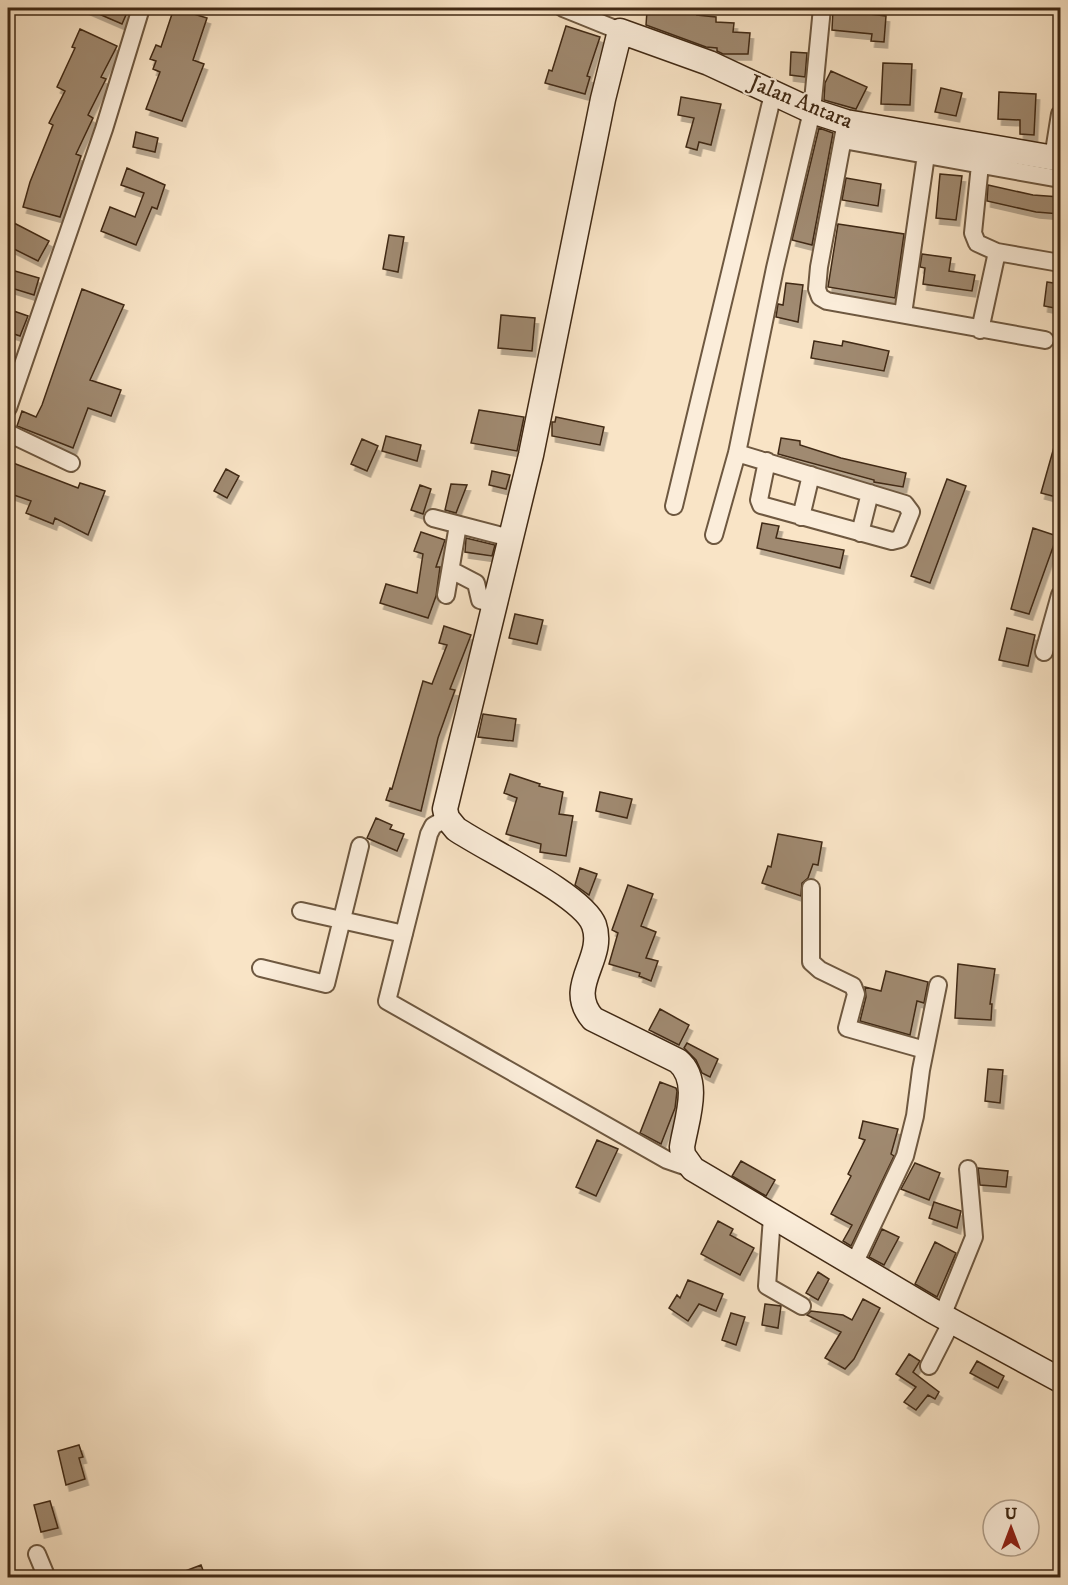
<svg xmlns="http://www.w3.org/2000/svg" width="1068" height="1585" font-family="'IM FELL DW Pica',serif">
<style>
.building{fill:#a08a71;stroke:#402914;stroke-width:1.5;filter:url(#shadow)}
.lines{fill:none;stroke-linecap:round;stroke-linejoin:round}
.street-casing{stroke:#6e5840;stroke-width:20}
.secondary-casing{stroke:#402914;stroke-width:27}
.street{stroke:#fbedda;stroke-width:16}
.secondary{stroke:#fbedda;stroke-width:24}
.labels{text-anchor:middle;dominant-baseline:central;stroke-width:4.5;stroke-linejoin:round;paint-order:stroke}
.street-label{font-size:22px;fill:#402914;stroke:#fbedda}
</style>
<defs>
<filter id="shadow"><feDropShadow dx="3.5" dy="6" stdDeviation="0" flood-color="#0004"/></filter>
</defs>
<rect width="100%" height="100%" fill="#f9e4c6"/>
<filter id="stains"><feTurbulence type="fractalNoise" baseFrequency=".00333" numOctaves="4"/><feColorMatrix values="0 0 0 0 .2 0 0 0 0 .09 0 0 0 0 .02 0 0 0 .5 -.17"/></filter>
<radialGradient id="worn" r=".72"><stop offset=".6" stop-color="#630" stop-opacity="0"/><stop offset="1" stop-color="#630" stop-opacity=".3"/></radialGradient>
<path class="building" d="M85,8H129L122,24Z
M174,8L207,18L193,60L204,64L182,121L146,109L160,72L153,69L156,61L150,59L156,45L161,47Z
M833,8H853V12L886,16L884,42L871,41L872,34L832,30Z
M685,9L698,12L697,15L716,17V22L734,23L733,32L750,33L748,54H723L717,51V48L706,47L646,25L647,11L684,12Z
M566,26L600,37L587,76L590,77L585,94L545,83L549,70L552,71Z
M80,29L117,46L101,77L106,79L88,115L93,118L76,154L81,156L60,217L23,207L30,182L53,125L49,123L65,91L57,87L75,48L72,47Z
M791,52L807,53L805,77L790,75Z
M883,63L912,64L910,105L881,104Z
M831,71L867,87L856,109L824,100L825,83Z
M941,88L962,93L956,116L935,112Z
M999,92L1036,94L1034,135L1020,134V120L998,119Z
M681,97L721,104L711,145L699,142L697,150L686,147L694,118L678,115Z
M819,128L833,133L812,245L792,240Z
M136,132L158,138L155,152L133,147Z
M127,168L165,185L157,209L152,207L136,245L101,231L110,207L135,217L144,193L121,185Z
M940,174L962,176L956,220L936,218Z
M846,178L881,184L878,206L842,200Z
M988,185L1033,195L1060,197V214L1036,212L987,201Z
M14,223L49,241L38,261L8,246V235Z
M838,224L904,234L895,298L828,287Z
M389,235L404,237L398,272L383,269Z
M922,254L951,258L949,271L975,275L972,291L923,284L925,268L920,267Z
M8,269L39,278L34,295L8,287Z
M1047,282L1060,284V309L1044,306Z
M786,283L803,285L798,322L776,317L778,304L783,305Z
M82,289L124,305L90,380L121,390L111,416L88,408L73,448L17,426L22,411L36,417L42,405Z
M8,309L28,316L20,336L8,332Z
M501,315L535,318L532,351L498,348Z
M814,341L842,346L843,341L889,351L884,371L811,358Z
M479,410L524,417L517,451L471,443Z
M556,417L604,427L600,445L552,436V422H555Z
M1058,433H1060V498L1041,493Z
M386,436L421,445L417,461L382,451Z
M781,438L800,441V445L841,458L906,473L903,487L874,482V480L778,454Z
M362,439L378,446L367,471L351,464Z
M8,461L78,488L80,483L105,491L88,535L55,518L53,524L26,513L31,501L8,493Z
M226,469L239,476L227,498L214,491Z
M492,471L510,475L506,489L489,485Z
M947,479L966,486L930,583L911,576Z
M451,484L467,485L456,513L445,510Z
M420,485L431,489L423,514L411,510Z
M762,523L779,526L776,538L844,550L840,568L757,548Z
M1033,528L1057,536L1029,614L1011,609Z
M421,532L445,540L436,567H440L436,596L428,618L380,603L386,584L417,593L423,554L414,551Z
M466,538L495,545L492,556L465,552Z
M515,614L543,620L537,644L509,638Z
M444,626L471,635L450,689L455,690L438,738L421,811L386,800L390,788L392,789L423,681L432,684L447,645L439,643Z
M1007,628L1035,635L1028,666L999,660Z
M483,714L516,719L513,741L478,737Z
M510,774L540,784L539,786L563,792L559,814L573,816L566,856L540,852L541,844L506,834L517,798L504,793Z
M600,792L632,799L627,818L596,811Z
M376,818L392,825L390,829L404,834L397,851L367,838Z
M778,834L822,842L818,865L813,864L808,878L802,883L801,896L762,883L768,866L771,867Z
M580,868L597,874L589,895L575,885Z
M628,885L653,894L641,926L656,932L646,958L658,961L651,981L639,976L640,973L609,964L618,933L612,930Z
M958,964L995,969L990,1004H992L991,1020L955,1018Z
M886,971L928,982L924,1003L917,1001L910,1035L860,1021L866,997L865,987L881,991Z
M660,1009L689,1025L679,1045L649,1030Z
M687,1043L718,1059L710,1077L702,1073L696,1060L684,1048Z
M988,1069L1003,1070L1000,1103L985,1101Z
M660,1082L676,1088L677,1091L675,1108L661,1144L640,1133Z
M863,1121L898,1129L891,1154L894,1156L851,1246L843,1241L852,1225L831,1214L851,1176L848,1174L865,1140L859,1138Z
M597,1140L618,1149L596,1196L576,1187Z
M741,1161L775,1180L766,1196L732,1176Z
M915,1163L940,1173L929,1200L901,1189Z
M978,1168L1008,1171L1006,1187L980,1185Z
M934,1202L961,1211L957,1228L929,1218Z
M718,1221L733,1229L730,1235L754,1248L740,1275L701,1254Z
M882,1229L899,1237L884,1265L869,1257Z
M935,1242L956,1253L937,1297L915,1284Z
M818,1272L829,1279L818,1300L806,1293Z
M688,1280L723,1294L716,1311L699,1304L688,1321L669,1308L677,1295L680,1298Z
M863,1299L880,1308L854,1359L845,1369L825,1358L841,1332L807,1315L811,1311L843,1315L852,1320Z
M765,1304L781,1306L778,1328L762,1325Z
M731,1313L745,1317L736,1345L722,1340Z
M909,1354L920,1361L913,1372L939,1392L935,1399L928,1395L916,1410L904,1402L916,1387L896,1374Z
M977,1361L1004,1376L998,1388L970,1373Z
M79,1445L83,1457L79,1458L85,1479L66,1485L58,1451Z
M50,1501L58,1528L41,1532L34,1505Z
M201,1565L206,1578H172V1576Z"/>
<g class="lines">
<g class="street-casing">
<path id="street" d="M563,8L620,31
M846,122L819,267L817,289L820,297L827,301L1045,340
M843,140L1060,179
M1053,158L1060,114
M997,252L1060,263
M903,314L926,155
M980,330L997,252L977,243L973,233L981,155
M8,408L104,129L141,8
M8,433L71,463
M737,453L905,504L911,512L900,539L892,541L761,505L759,500L767,461
M674,506L773,94
M801,517L811,475
M433,518L510,538
M860,533L870,493
M714,535L737,453L775,268L812,111L822,8
M451,570L476,583L480,600L493,604
M446,595L458,525
M1044,652L1060,595
M447,818L433,826L429,834L387,1001L667,1160L693,1169
M811,888V962L820,970L853,986L856,994L847,1028L925,1050
M301,911L404,934
M261,968L326,984L360,846
M772,1217L767,1286L802,1306
M854,1264L905,1156L915,1116L921,1070L938,985
M942,1316L974,1237L968,1169
M929,1366L952,1321
M37,1554L47,1578"/>
</g>
<g class="secondary-casing">
<path id="secondary" d="M1060,159L846,122L812,111L709,63L620,31L603,99L531,455L445,809L447,818L456,829C485,849 583,895 594,925C606,960 564,986 593,1019L678,1061C702,1081 686,1121 682,1147L683,1155L693,1169L933,1311L1060,1380"/>
</g>
<use href="#street" class="street"/>
<use href="#secondary" class="secondary"/>
</g>
<g class="labels">
<g class="street-label">
<text transform="translate(801 102) rotate(22)">Jalan Antara</text>
</g>
</g>
<rect width="1068" height="1585" fill="none" stroke="#f9e4c6" stroke-width="30"/>
<rect x="9" y="9" width="1050" height="1567" fill="none" stroke="#402914" stroke-width="3"/>
<rect x="15" y="15" width="1038" height="1555" fill="none" stroke="#402914" stroke-width="1.5"/>
<g transform="translate(1011 1528)"><circle r="28" fill="#fbedda" stroke="#b09f8b" stroke-width="1.5"/>
<path d="M0-4.5L10 22L0 15L-10 22Z" fill="#8f2418"/>
<text y="-9" font-size="16" font-weight="bold" text-anchor="middle" fill="#402914">U</text>
</g>
<rect width="100%" height="100%" filter="url(#stains)"/>
<rect width="100%" height="100%" fill="url(#worn)"/>
</svg>
